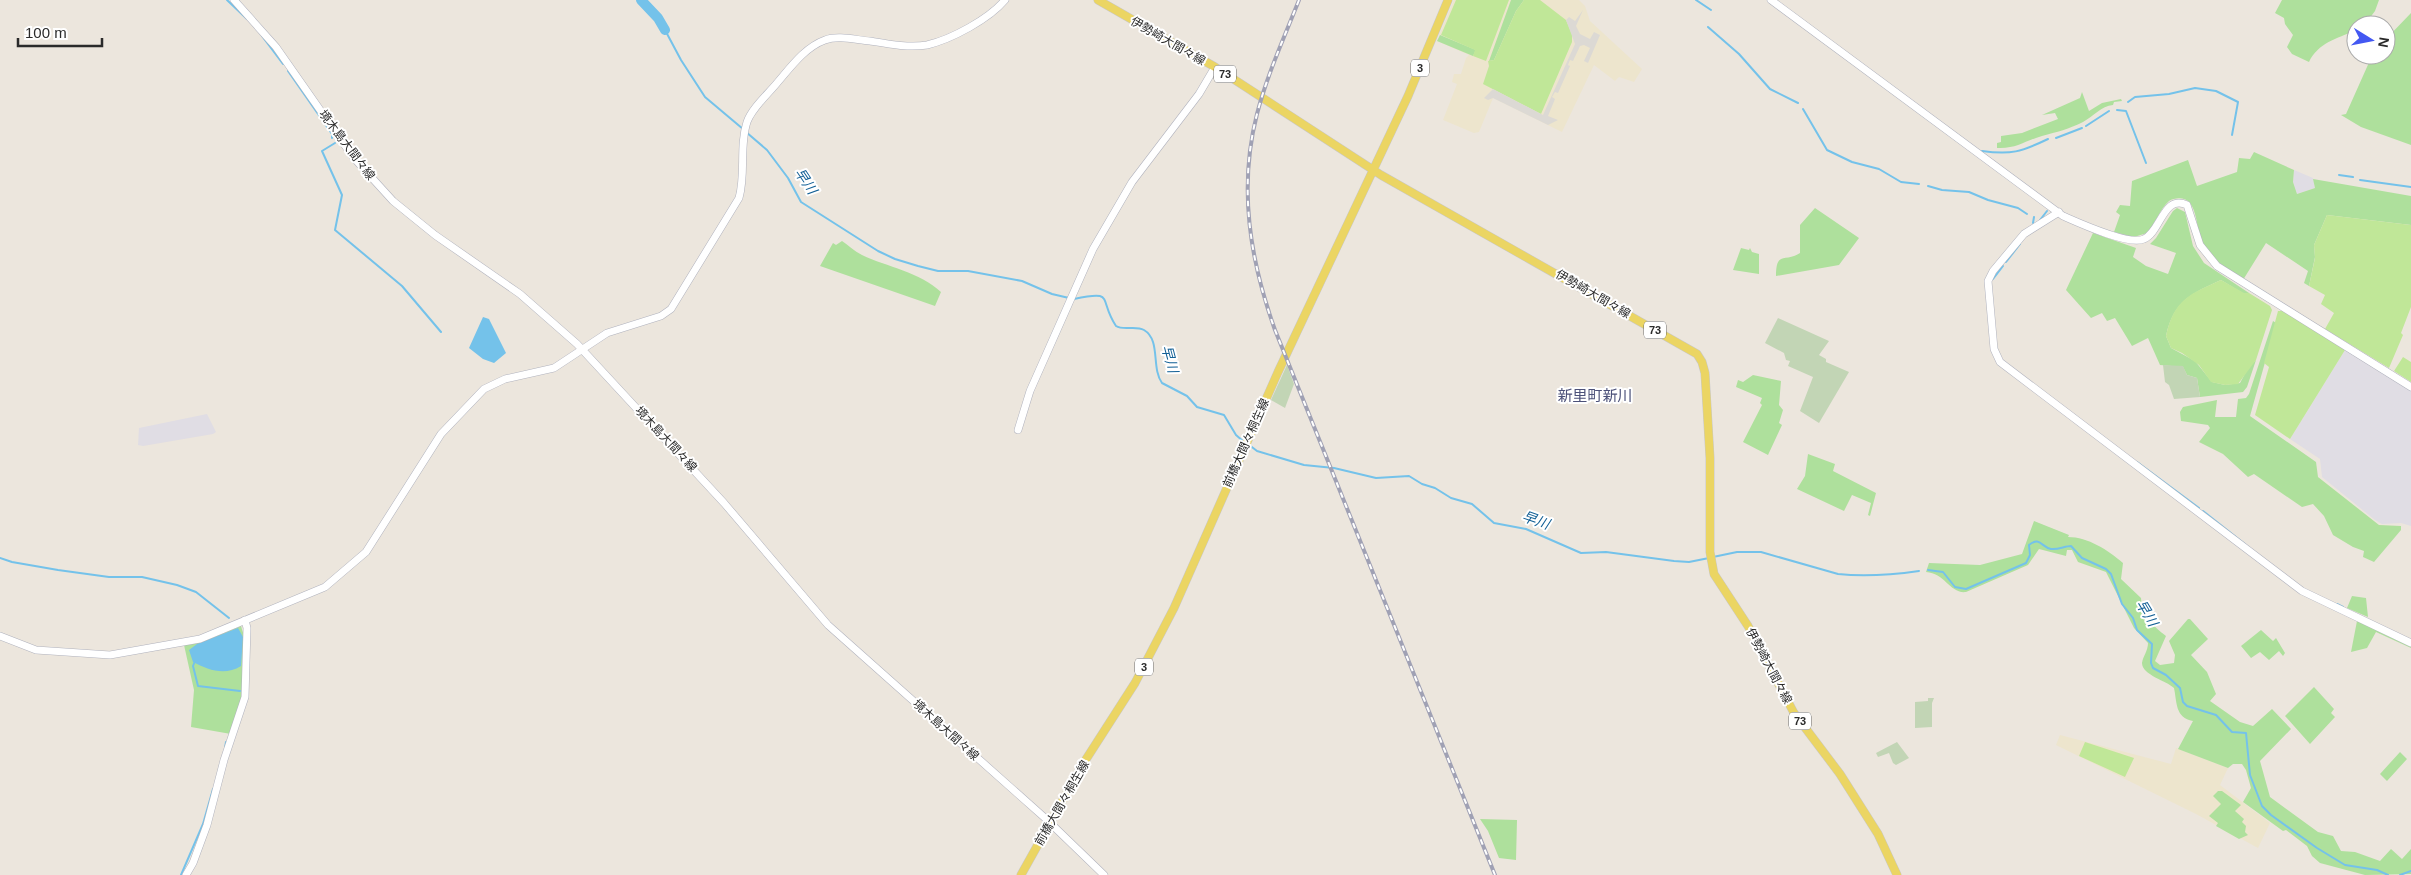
<svg xmlns="http://www.w3.org/2000/svg" width="2411" height="875" font-family="Arial,'Noto Sans JP',sans-serif">
<style>
.industrial{fill:#e0dde4}
.education{fill:#ede5cd}
.green{fill:#aee09c}
.cemetery{fill:#c2d5b5}
.pitch{fill:#c0e798}
.plaza{fill:#dcd9d4}
.water{fill:#74c2ea}
.lines{fill:none;stroke-linecap:round;stroke-linejoin:round}
.stream{stroke:#74c2ea;stroke-width:2}
.river{stroke:#74c2ea;stroke-width:10}
.secondary-casing{stroke:#b0b2bd;stroke-width:8}
.primary-casing{stroke:#c8c8c8;stroke-width:9}
.secondary{stroke:#fff;stroke-width:7}
.primary{stroke:#ebd563;stroke-width:8}
.rail-casing{stroke:#a0a1b4;stroke-width:4}
.rail{stroke:#fff;stroke-width:2;stroke-dasharray:5.5;stroke-linecap:butt}
.labels{text-anchor:middle;dominant-baseline:central;stroke-width:4;stroke-linejoin:round;paint-order:stroke}
.shield{fill:#fff;stroke:#6a6a6a;stroke-width:1}
.shield-label{font-size:11px;font-weight:bold;fill:#2a2a2a}
.street-label{font-size:12px;fill:#2a2a2a;stroke:#fff}
.water-label{font-size:14px;font-style:italic;fill:#136096;stroke:#fff}
.quarter-label{font-size:15px;fill:#4c5179;stroke:#fff}
</style>
<rect width="100%" height="100%" fill="#ece6dd"/>
<path class="industrial" d="M2294,170L2313,178L2315,188L2297,194L2293,182Z
M2345,350L2411,391V526L2401,523L2382,524L2375,520L2322,477L2320,459L2290,439Z
M207,414L216,432L213,434L143,446L138,445L139,428Z"/>
<path class="education" d="M1454,0H1579L1585,6L1590,21L1642,69L1634,82L1619,77L1615,81L1594,65L1562,132L1493,98L1479,132L1474,133L1443,120L1457,84L1452,82L1454,74H1461L1466,58L1469,55L1437,41Z
M2060,735L2171,764L2176,748L2228,768L2220,785L2270,823L2258,848L2196,814L2056,745Z"/>
<path class="green" d="M1511,0H1524L1516,11L1494,60L1489,61Z
M2282,0H2379L2375,11L2366,23L2356,25L2355,31C2337,38 2318,43 2309,62L2292,54L2287,47L2293,35L2285,24L2284,18L2275,13Z
M2411,13V145L2361,127L2341,115L2346,114L2371,58L2373,55H2386V39Z
M1440,35L1476,50L1473,56L1437,41Z
M2082,92L2089,111L2102,103L2121,99L2122,101L2114,102L2113,105C2101,106 2094,116 2083,122C2069,129 2057,132 2042,136C2024,141 2017,149 1997,148V143L2001,142V136L2022,133L2058,119L2055,113L2042,115L2080,98Z
M2254,152L2294,170L2293,182L2297,194L2315,188L2313,179L2411,196V225L2327,215L2314,245L2315,257L2309,286L2304,283L2308,271L2266,243L2243,280C2225,268 2204,255 2199,233C2197,224 2196,211 2190,203C2186,197 2175,197 2169,201C2160,209 2155,224 2147,233L2134,237L2114,232L2120,215L2116,212L2120,205L2130,206L2132,181L2188,160L2197,186L2237,172L2239,158L2250,159Z
M1815,208L1859,238L1839,265L1776,276C1776,250 1785,263 1800,253V225Z
M2177,208L2185,212L2193,246L2204,263L2249,293L2244,294L2221,280C2191,294 2174,300 2166,336L2171,348L2195,361L2212,382L2225,385L2240,383L2248,368L2256,360L2247,387L2243,392L2200,397L2197,378L2187,375L2183,367L2160,365L2148,338L2132,346L2115,318L2107,321L2102,313L2091,318L2066,290L2093,233L2136,248L2133,257L2146,266L2168,274L2176,253L2150,244L2156,238L2173,211Z
M842,241C848,245 854,251 862,255C887,267 920,272 941,292L935,306L820,266L833,243L836,245Z
M1741,248L1749,250L1750,248L1752,252L1759,254V274L1733,270Z
M2273,321L2276,323L2250,416L2316,462L2318,477L2379,525L2401,526V530L2374,562L2363,557L2364,551L2353,547L2333,535L2324,516L2313,504L2302,507L2254,474L2248,477L2223,454L2199,442L2210,428L2208,425L2181,421L2180,412L2183,407L2217,400L2215,417H2236L2238,399L2246,398L2249,394Z
M1753,375L1781,381L1779,405L1783,410L1779,423L1782,425L1768,455L1743,442L1762,405L1760,403L1762,398L1736,387L1738,380L1743,382Z
M1808,454L1835,464L1833,471L1876,493L1870,516L1868,515L1871,503L1852,495L1844,511L1797,489L1805,476Z
M2034,521L2069,535L2068,537C2088,537 2108,550 2123,563L2121,579L2141,598C2142,615 2153,626 2166,636L2155,661L2160,665L2174,663L2175,655L2169,641L2188,619H2190L2208,639L2191,655L2207,672L2216,694L2210,701L2240,722L2253,726L2272,709L2291,729L2260,761L2270,797L2318,832L2333,836L2341,851L2355,852L2380,861L2391,849L2402,859L2411,849V874L2365,875L2320,863L2312,856L2307,846L2286,830L2283,831L2243,802L2251,788L2246,770L2242,764H2233L2228,768L2178,749L2193,721C2175,718 2177,702 2174,688C2167,681 2142,675 2142,663C2143,656 2148,651 2148,643L2134,628L2106,572L2078,562L2072,550H2067L2066,556L2039,549L2028,565L1966,592C1950,594 1945,573 1926,572L1929,563L1980,565L2022,554Z
M2352,596L2366,598L2368,617L2347,608Z
M2357,621L2411,646V648L2376,632L2367,648L2351,652Z
M241,626L244,636L242,698L231,734L191,727L194,690L184,645L193,644Z
M2261,630L2273,641L2276,638L2285,653L2283,656L2279,651L2269,660L2260,652L2251,658L2241,646Z
M2314,687L2334,709L2331,713L2335,717L2310,744L2285,716Z
M2400,752L2407,759L2387,781L2380,774Z
M2218,791H2222L2241,805L2235,811L2244,819L2242,822L2246,826L2245,832L2248,835L2239,839L2216,826L2218,823L2209,816L2221,804L2213,796Z
M1480,819L1517,820L1516,860L1499,858L1488,831Z"/>
<path class="cemetery" d="M1778,318L1829,341L1819,355L1826,359V362L1849,372L1819,423L1800,411L1813,377L1788,366L1790,361L1786,360L1784,353L1765,343Z
M1287,365L1294,384L1285,408L1271,400Z
M2163,365L2183,366L2187,375L2197,378L2200,397L2174,399L2169,385L2165,382Z
M1928,698H1934L1932,703V727L1915,728V702L1928,701Z
M1897,742L1909,758L1896,765L1893,763L1889,753L1878,757L1876,753Z"/>
<path class="pitch" d="M1456,0H1509L1486,61L1473,56L1475,50L1441,35Z
M1524,0H1540L1566,20L1572,34V42L1541,114L1483,84L1489,66L1488,61L1494,60L1516,11Z
M2327,215L2411,225V307L2401,333L2403,335L2389,368L2325,329L2334,313L2321,304L2325,295L2309,286L2315,258L2314,245Z
M2221,280L2244,293H2249L2270,306L2272,310L2256,360L2238,384L2225,385L2211,382L2199,365L2182,353L2171,348L2166,336C2174,299 2190,294 2221,280Z
M2278,311H2283L2345,350L2290,439L2255,415L2269,367L2264,363Z
M2403,357L2411,362V382L2394,371Z
M2085,742L2134,758L2125,777L2079,756Z"/>
<path class="plaza" d="M1583,10L1576,26L1580,34L1590,39L1594,32L1600,35L1588,63L1584,61L1590,48L1584,45L1580,46L1573,61L1570,60L1568,65L1570,66L1558,93L1555,92L1552,97L1555,99L1548,116L1558,120L1548,125L1493,98L1488,100L1484,98L1493,89L1543,115L1575,44L1566,20L1569,17L1575,21Z"/>
<path class="water" d="M483,317L489,319L506,353L494,363L483,359L469,348Z
M238,628L243,637L241,666C225,676 208,670 193,662L189,650L197,644Z"/>
<g class="lines">
<path class="stream" d="M227,0L247,19
M1696,0L1711,10
M1708,27L1739,54L1770,89L1798,103
M665,30L681,60L705,97L743,129
M262,36L283,64
M288,71L332,134V138
M2128,102L2135,97L2169,94L2195,88L2216,91L2238,102L2232,135
M1803,109L1827,150L1852,162L1879,169L1901,182L1919,184
M2117,110L2126,111L2146,163
M2086,126L2109,111
M746,132L767,150L788,178L801,202L878,251L895,259L918,266L938,271H968L1022,281L1052,294L1069,298
M2056,138L2082,128
M335,143L322,151L342,195L335,230L402,286L441,332
M1982,151C2011,155 2021,152 2048,139
M2339,175L2353,177
M2360,180L2411,187
M1928,186L1942,190L1969,192L1988,200L2018,208L2027,214
M2040,220L2047,211
M2033,223L2034,217
M2006,262L2020,244
M1993,279L2003,266
M1074,299C1116,290 1098,299 1116,326C1124,331 1135,325 1144,330C1161,340 1151,368 1162,383L1187,396L1197,407L1224,415L1236,435L1244,442
M1248,444L1257,451L1304,465L1334,468L1376,478L1409,476L1422,484L1435,488L1451,498L1472,504L1494,523L1526,529L1581,553L1606,552L1674,561L1689,562L1709,558
M2137,462L2199,508
M2203,511L2246,545
M1713,557L1737,552H1761L1838,574C1866,577 1891,575 1919,571
M0,558L12,562L58,570L109,577H142L177,585L196,592L229,618
M1928,570L1943,572L1955,587L1966,589L2026,563L2030,555L2029,545C2040,536 2041,547 2051,549C2058,550 2065,546 2071,546L2082,558L2106,569L2111,574L2122,604L2133,618L2137,630L2152,644L2151,663L2153,668L2166,675L2180,688L2183,702L2187,706L2216,715L2232,732L2246,733L2250,775L2262,806L2271,815L2317,848L2345,865L2377,870L2388,875
M2337,604L2343,607
M195,661L193,666L198,686L240,691
M225,748L226,742
M181,875L203,824L213,789
M2400,875L2411,871"/>
<path class="river" d="M641,0L658,18L665,30"/>
<g class="secondary-casing">
<path id="secondary" d="M234,0L276,47L353,157L393,201L435,235L520,294L577,344L724,503L828,625L1045,818L1104,875
M1771,0L2063,216C2079,223 2129,246 2144,239C2161,232 2163,194 2187,205L2200,245L2217,266L2411,387
M2059,212L2024,234L1993,271L1988,281L1994,349L2000,362L2302,591L2411,643
M1018,430L1030,391L1093,249L1132,182L1199,94L1215,67
M0,636L36,650L110,655L200,639L325,587L366,552L441,434L484,389L505,379L554,368L607,333L661,316L671,309L739,198C746,174 739,146 747,122C752,108 768,94 777,83C790,68 805,47 825,40C838,35 856,40 870,41C888,44 909,48 927,45C952,39 989,19 1005,0
M186,875L193,863L207,825L224,760L245,697L247,628L245,620"/>
</g>
<g class="primary-casing">
<path id="primary" d="M1098,0L1215,67L1381,175L1697,354L1702,362L1705,373L1710,458V552L1714,574L1748,626L1794,713L1840,774L1878,834L1897,875
M1021,875L1083,764L1135,683L1174,608L1278,372L1408,96L1448,0"/>
</g>
<use href="#secondary" class="secondary"/>
<use href="#primary" class="primary"/>
<g class="rail-casing">
<path id="rail" d="M1299,0C1284,38 1267,75 1257,114C1238,188 1250,260 1275,330L1495,875"/>
</g>
<use href="#rail" class="rail"/>
</g>
<g class="labels">
<g class="shield">
<rect x="1411" y="59.5" width="18" height="17" rx="4"/>
<rect x="1214" y="65.5" width="22" height="17" rx="4"/>
<rect x="1644" y="321.5" width="22" height="17" rx="4"/>
<rect x="1135" y="658.5" width="18" height="17" rx="4"/>
<rect x="1789" y="712.5" width="22" height="17" rx="4"/>
</g>
<g class="shield-label">
<text x="1420" y="68">3</text>
<text x="1225" y="74">73</text>
<text x="1655" y="330">73</text>
<text x="1144" y="667">3</text>
<text x="1800" y="721">73</text>
</g>
<g class="street-label">
<text transform="translate(1168 41) rotate(30)">伊勢崎大間々線</text>
<text transform="translate(347 145) rotate(53)">境木島大間々線</text>
<text transform="translate(1593 294) rotate(30)">伊勢崎大間々線</text>
<text transform="translate(666 439) rotate(47)">境木島大間々線</text>
<text transform="translate(1246 443) rotate(-66)">前橋大間々桐生線</text>
<text transform="translate(1769 666) rotate(62)">伊勢崎大間々線</text>
<text transform="translate(946 730) rotate(42)">境木島大間々線</text>
<text transform="translate(1062 803) rotate(-60)">前橋大間々桐生線</text>
</g>
<g class="water-label">
<text transform="translate(806 181) rotate(56)">早川</text>
<text transform="translate(1170 359) rotate(75)">早川</text>
<text transform="translate(1536 520) rotate(19)">早川</text>
<text transform="translate(2147 613) rotate(59)">早川</text>
</g>
<g class="quarter-label">
<text x="1595" y="395">新里町新川</text>
</g>
</g>
<g transform="translate(2371 40) rotate(100)"><circle r="24" fill="#ffffff" stroke="#aaaaaa"/>
<path d="M0-4L9 19L0 12L-9 19Z" fill="#4358f2"/>
<text y="-8" font-size="14" font-weight="bold" text-anchor="middle" fill="#2a2a2a">N</text>
</g>
<path d="M18 38v8h84v-8" fill="none" stroke="#2a2a2a" stroke-width="2.5"/>
<text x="25" y="38" font-size="15" fill="#2a2a2a" stroke="#ffffff" stroke-width="4" paint-order="stroke">100 m</text>
</svg>
